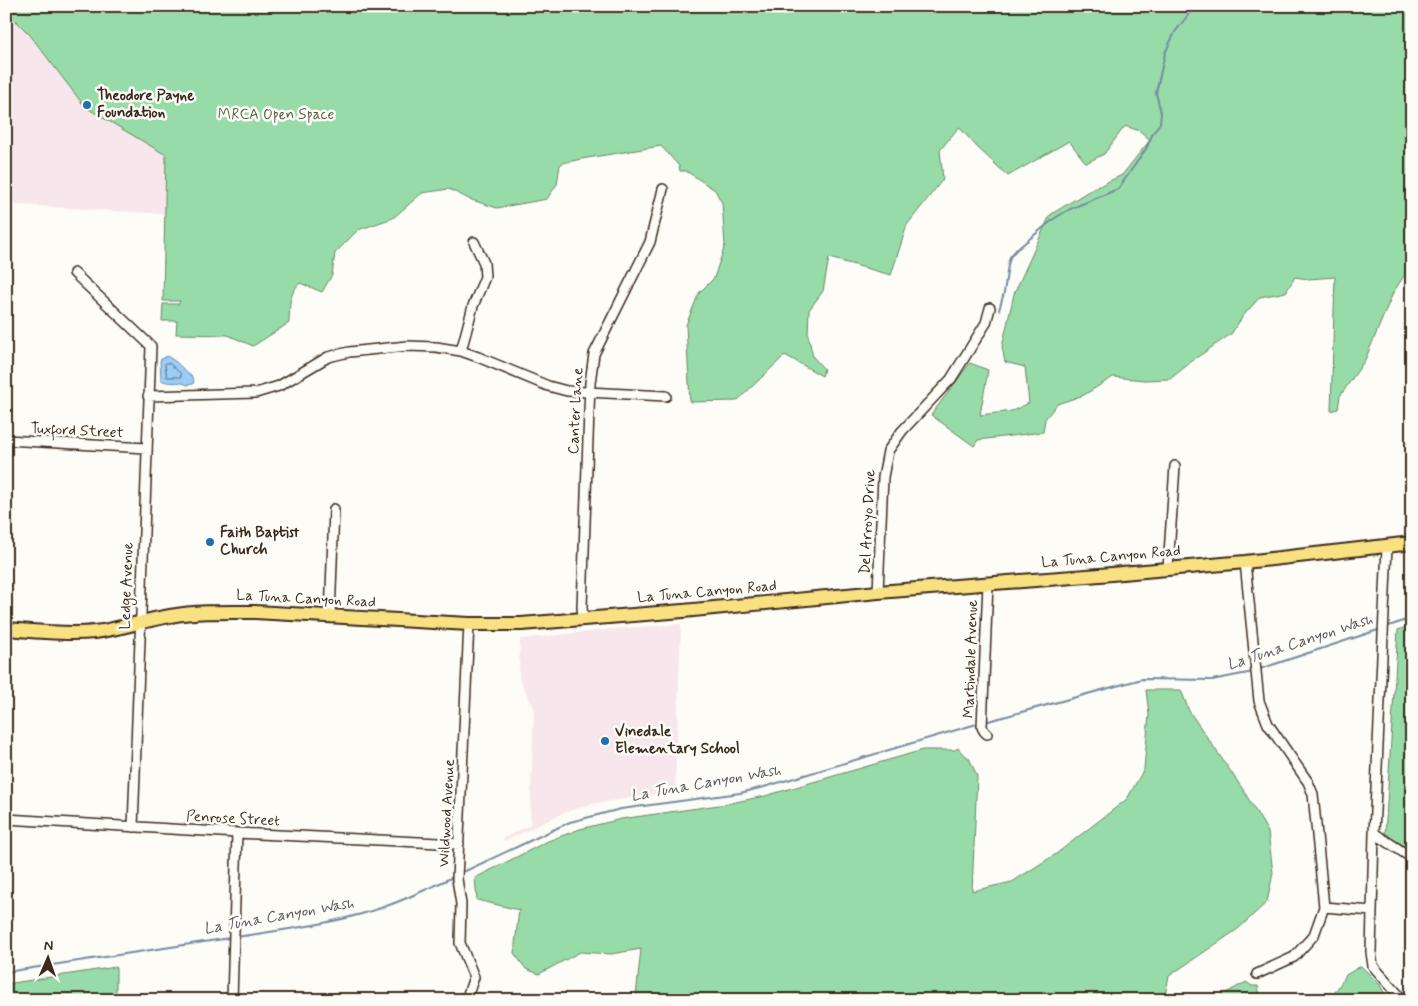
<svg xmlns="http://www.w3.org/2000/svg" width="1418" height="1006" font-family="Mynerve,sans-serif">
<style>
.built{fill:#f7e6eb}
.green{fill:#97dca8;stroke:#698363}
.water{fill:#9acdf7;stroke:#748ca0}
.lines{fill:none;stroke-linecap:round;stroke-linejoin:round}
.shore{stroke:#616b75;stroke-width:1}
.stream{stroke:#748ca0;stroke-width:2}
.street-casing{stroke:#3b2a1e;stroke-width:12}
.primary-casing{stroke:#3b2a1e;stroke-width:16}
.street{stroke:#fdfcf7;stroke-width:9}
.primary{stroke:#f9e181;stroke-width:12}
.poi-dot{fill:#1f6fb2;stroke:#fdfcf7;stroke-width:2}
.labels{text-anchor:middle;dominant-baseline:central;stroke-width:5;stroke-linejoin:round;paint-order:stroke}
.poi-label{font-size:15px;font-weight:bold;fill:#3b2a1e;stroke:#fdfcf7;text-anchor:start}
.park-label{font-size:15px;fill:#575f47;stroke:#fdfcf7}
.street-label{font-size:15px;fill:#3b2a1e;stroke:#fdfcf7}
.water-label{font-size:16px;font-style:italic;fill:#585b5f;stroke:#fdfcf7}
</style>
<rect width="100%" height="100%" fill="#fdfcf7"/>
<filter id="ink" filterUnits="userSpaceOnUse"><feTurbulence type="fractalNoise" baseFrequency=".02" numOctaves="2"/><feDisplacementMap in="SourceGraphic" scale="10" xChannelSelector="R" yChannelSelector="G"/><feConvolveMatrix kernelMatrix="1 2 1 2 8 2 1 2 1" color-interpolation-filters="sRGB"/></filter>
<g filter="url(#ink)">
<path class="built" d="M6,6H170L165,214L6,204Z
M681,624L675,791L591,804L575,809L561,814L505,841L503,838L530,825L534,707L519,679L520,639L623,628Z"/>
<path class="green" d="M6,6H1412V263L1393,293L1365,360L1340,396L1338,409L1331,411L1335,277L1308,279L1295,277L1286,292L1260,297L1243,316L1231,334L1196,358L1170,379L1144,380L1113,377L1084,395L1057,404L1045,419L1043,432L978,440L974,446L931,415L970,363L988,370L980,415L1012,411L1029,403L1025,367L1005,362L1002,347L1014,294L1050,215L1087,192L1122,175L1150,140L1140,131L1125,126L1104,154L1086,163L1069,141L1008,176L977,147L959,127L940,150L943,179L907,225L891,275L829,258L823,291L809,310L808,335L813,357L824,369L822,376L785,355L737,401L690,402L686,325L699,293L714,278L725,245L722,203L715,190L686,171H680L679,166L661,146L581,159L563,163L560,165L557,184L547,199L497,208L469,199L449,189L422,193L393,218L358,230L335,253L332,275L322,292L300,283C288,295 290,306 289,323L253,346L228,335L176,334L177,321H162L163,304H179L180,301H163L166,155L85,107L30,35L6,11Z
M1412,625V850L1385,835L1398,630Z
M1146,690H1181L1189,711L1242,788L1268,832L1273,873L1267,902L1238,929L1169,976L1164,1000H633L636,996L641,949L611,954L580,952L539,974L526,969L514,953L519,910L477,900L475,878L548,841L580,829L621,819L726,804L765,796L923,750H955L958,748L962,753L969,758L977,776L972,891L1012,882L1056,854L1127,799L1144,769L1149,714Z
M1361,966L1380,985L1388,1000H1330L1346,975Z
M116,967V1000H6V984Z
M1246,982L1252,986H1258L1261,1000H1213Z"/>
<path class="water" d="M167,356L176,362L193,378L194,380L193,384L187,385C179,380 169,385 161,380L160,360Z"/>
<g class="lines">
<path class="shore" d="M166,363H169L181,374V377H167L165,365Z"/>
<path class="stream" d="M999,310L1004,293L1008,265L1010,257L1016,250L1055,218L1070,209L1118,189L1146,149L1153,133L1160,123L1161,113L1156,93L1165,53L1175,32L1195,6
M1386,627L1412,618
M1260,669L1381,629
M985,722L1142,679L1212,680L1253,672
M461,873L570,822L621,809L740,793L764,787L980,723
M237,937C289,929 342,923 392,904C413,896 434,886 455,876
M6,972L230,938"/>
<g class="street-casing">
<path id="street" d="M74,273L151,346L133,827
M461,351L473,306L485,277L484,263L474,242
M148,396L256,393L279,386L328,357L349,352L407,346L436,347L461,351L478,357L548,386L567,391L666,396
M6,440L146,448
M1387,547L1374,833L1371,952L1373,966L1403,1000
M1245,562L1259,701L1268,724L1308,782L1313,794L1324,907L1314,935L1294,957L1257,974
M1168,568L1175,466
M878,592L883,477L888,451L902,431L951,379L986,323L990,308
M330,617L334,509
M583,619L582,607L590,383L594,354L650,242L663,189
M987,734L984,731L982,727L988,583
M6,819L237,833L459,844
M1374,833L1412,858
M1324,907L1372,911
M232,1000L237,833
M466,1000L474,977L460,943L461,904L457,879L469,624"/>
</g>
<g class="primary-casing">
<path id="primary" d="M6,629C35,631 66,635 95,632C120,629 145,620 170,616C199,611 227,612 255,612L469,624H521L683,611L878,592L1100,575L1245,562L1412,543"/>
</g>
<use href="#street" class="street"/>
<use href="#primary" class="primary"/>
</g>
</g>
<g class="poi-dot">
<circle cx="87" cy="105" r="5"/>
<circle cx="210" cy="542" r="5"/>
<circle cx="605" cy="741" r="5"/>
</g>
<g class="labels">
<g class="poi-label">
<text x="97" y="96">Theodore Payne<tspan x="97" dy="17">Foundation</tspan></text>
<text x="220" y="533">Faith Baptist<tspan x="220" dy="17">Church</tspan></text>
<text x="615" y="732">Vinedale<tspan x="615" dy="17">Elementary School</tspan></text>
</g>
<g class="park-label">
<text x="276" y="115">MRCA Open Space</text>
</g>
<g class="street-label">
<text transform="translate(576 411) rotate(-87)">Canter Lane</text>
<text transform="translate(77 431) rotate(3)">Tuxford Street</text>
<text transform="translate(868 522) rotate(-87)">Del Arroyo Drive</text>
<text transform="translate(1111 557) rotate(-5)">La Tuna Canyon Road</text>
<text transform="translate(127 586) rotate(-88)">Ledge Avenue</text>
<text transform="translate(707 592) rotate(-5)">La Tuna Canyon Road</text>
<text transform="translate(306 599) rotate(3)">La Tuna Canyon Road</text>
<text transform="translate(971 659) rotate(-88)">Martindale Avenue</text>
<text transform="translate(447 813) rotate(-87)">Wildwood Avenue</text>
<text transform="translate(233 819) rotate(3)">Penrose Street</text>
</g>
<g class="water-label">
<text transform="translate(1300 642) rotate(-18)">La Tuna Canyon Wash</text>
<text transform="translate(706 783) rotate(-10)">La Tuna Canyon Wash</text>
<text transform="translate(279 916) rotate(-10)">La Tuna Canyon Wash</text>
</g>
</g>
<rect width="1418" height="1006" fill="none" stroke="#fdfcf7" stroke-width="25"/>
<rect x="12" y="12" width="1393" height="981" fill="none" stroke="#3b2a1e" stroke-width="2" filter="url(#ink)"/>
<g transform="translate(48 958) rotate(2)" stroke="#fdfcf7" stroke-width="4" paint-order="stroke">
<path d="M0-4L9 19L0 12L-9 19Z" fill="#3b2a1e"/>
<text y="-8" font-size="14" font-weight="bold" text-anchor="middle" fill="#3b2a1e">N</text>
</g>
</svg>
